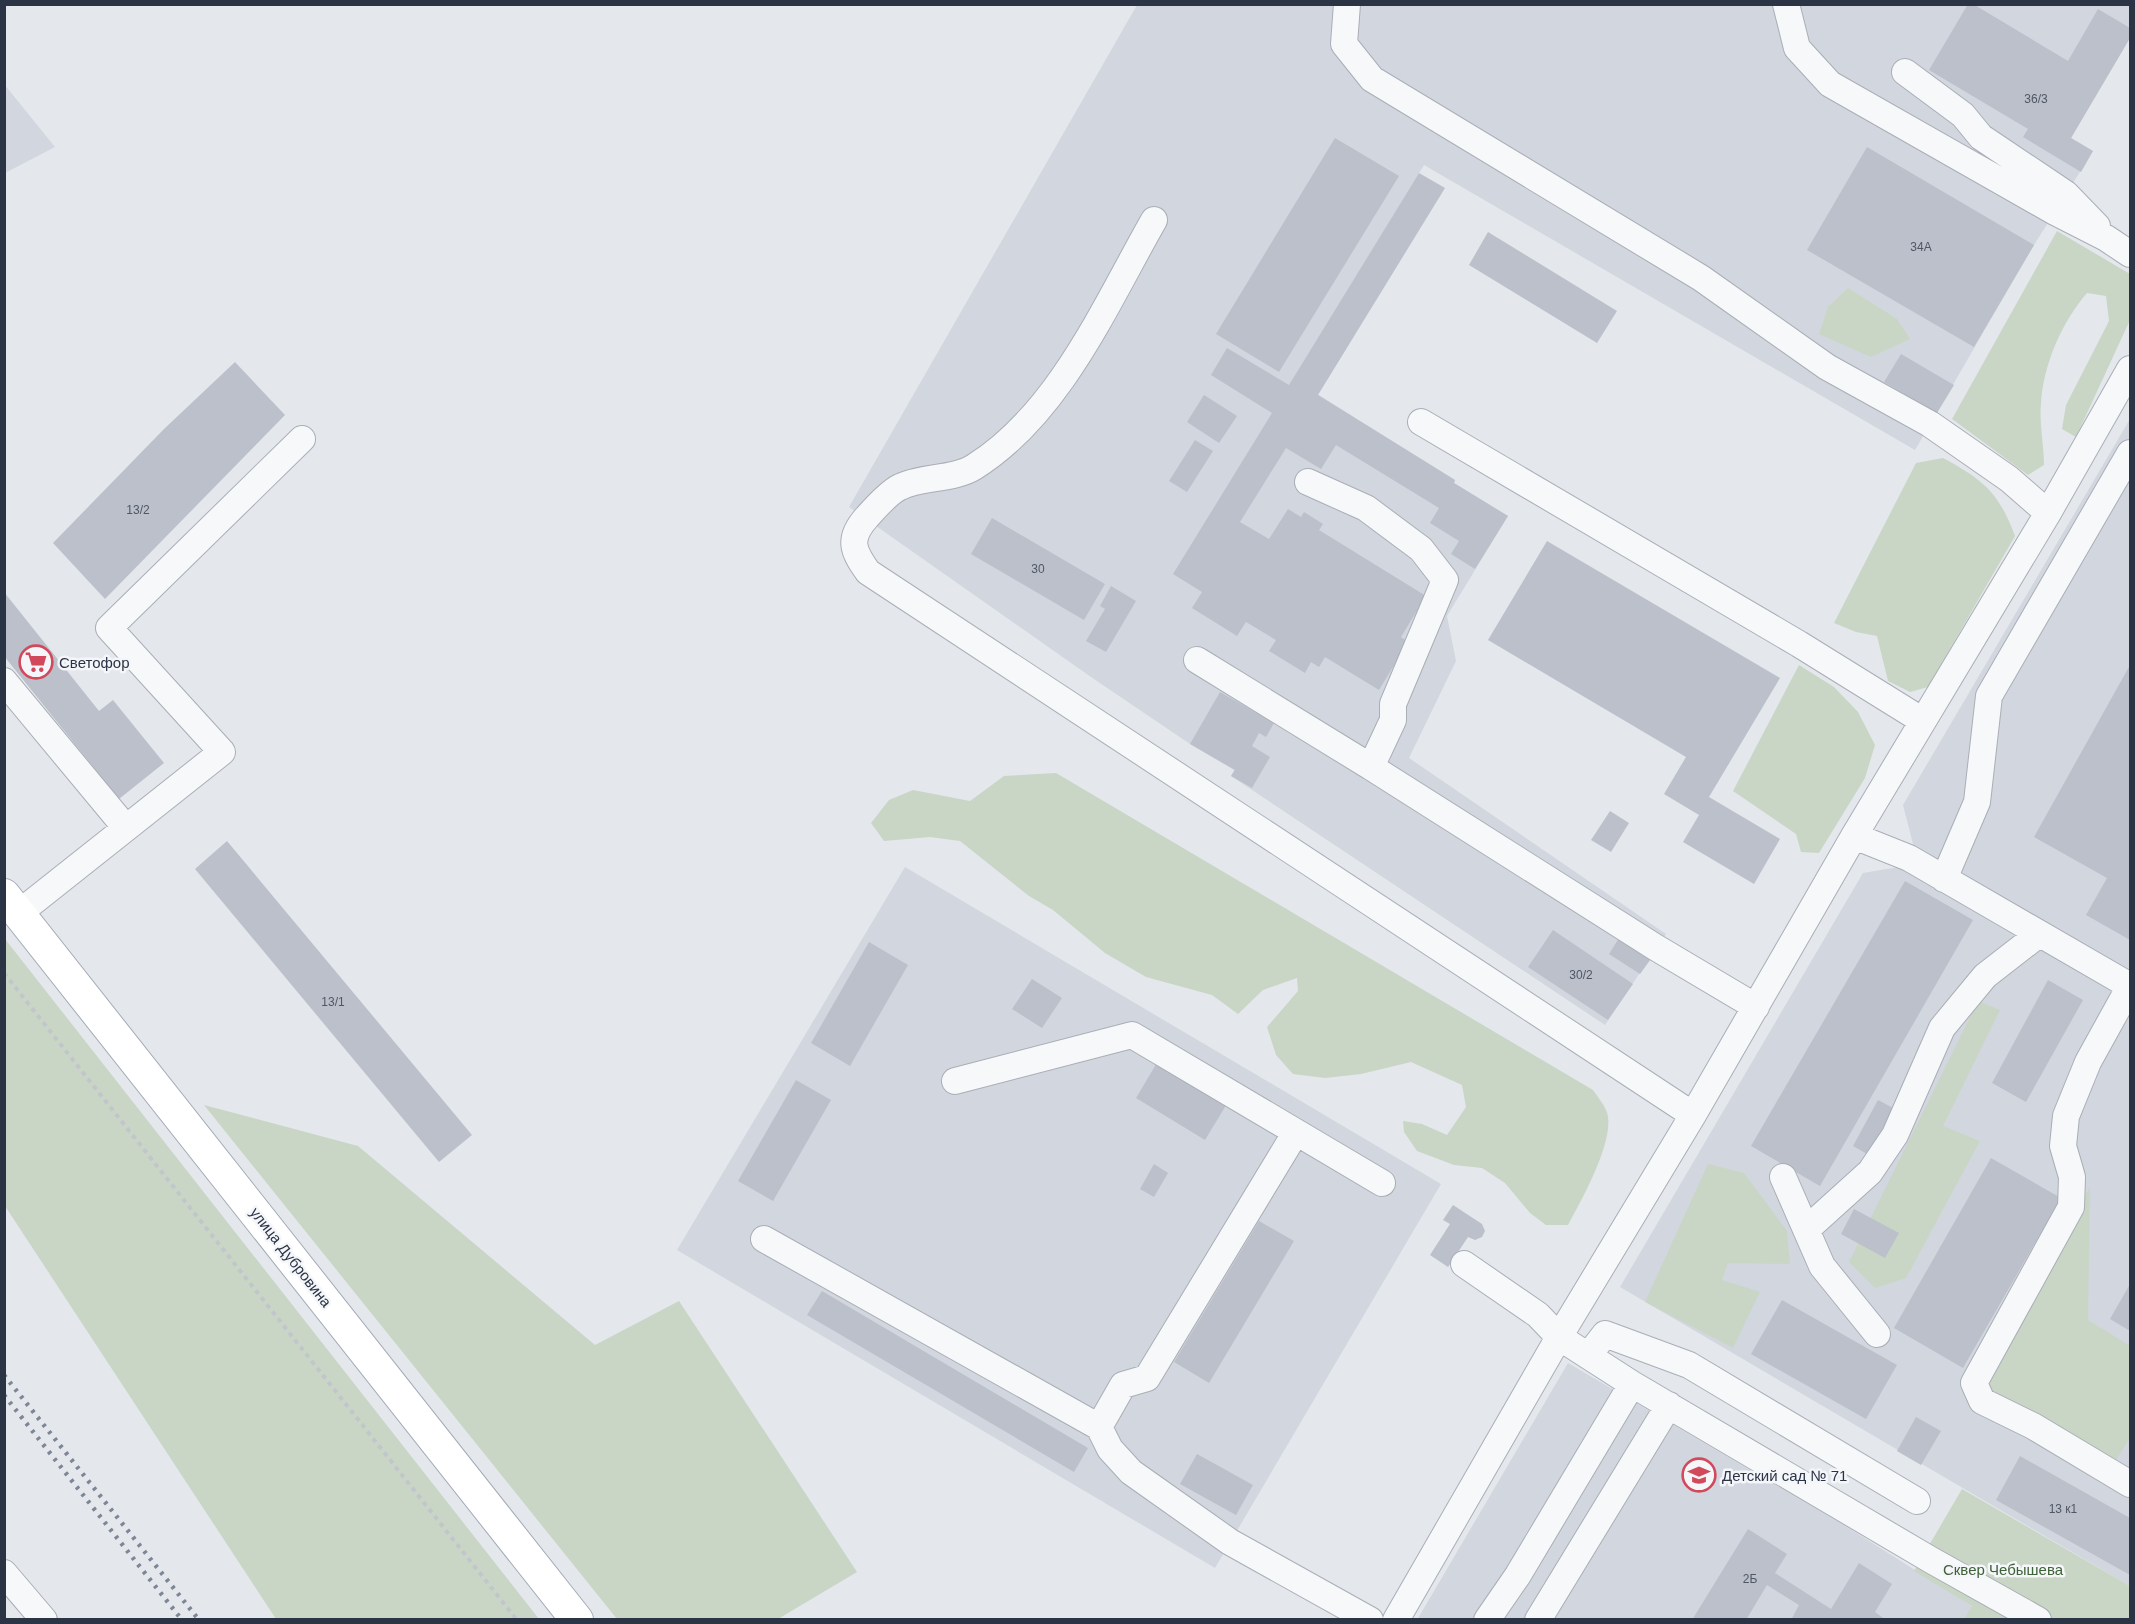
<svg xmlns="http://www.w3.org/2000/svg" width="2135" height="1624" font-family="Helvetica,sans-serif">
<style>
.built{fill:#d2d6de}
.green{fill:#c9d6c5}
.building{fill:#bbc0ca}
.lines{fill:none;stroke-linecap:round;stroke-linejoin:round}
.minor-casing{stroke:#a9aeb7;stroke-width:28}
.major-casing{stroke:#a3abb8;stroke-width:34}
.path{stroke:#c2c5cb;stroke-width:4;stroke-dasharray:4.5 4.5;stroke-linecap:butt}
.minor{stroke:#f7f8fa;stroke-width:26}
.major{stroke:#fff;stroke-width:32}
.rail{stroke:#7d8696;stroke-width:4.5;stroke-dasharray:3 6;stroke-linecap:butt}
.labels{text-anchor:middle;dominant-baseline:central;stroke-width:5;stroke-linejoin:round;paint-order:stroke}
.number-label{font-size:12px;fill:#4f5766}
.poi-label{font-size:15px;fill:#2b3445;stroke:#f4f6f9;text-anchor:start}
.street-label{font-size:15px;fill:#2b3445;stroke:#f4f6f9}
.park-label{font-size:15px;fill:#3f6138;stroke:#f4f6f9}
</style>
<rect width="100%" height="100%" fill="#e4e7ec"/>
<path class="built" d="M1137,5H2130V38L2071,138L2093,151L2034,245L1915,450L1424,165L1293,379L1455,480L1454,483L1508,516L1447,616L1456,661L1409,758L1666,934L1605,1025L1231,776L1234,770L1190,744L1091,677L849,507Z
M4,84L55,147L5,173H4Z
M2130,419V1586L1620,1287L1863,873L1905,866L1914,848L1903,805Z
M905,867L1441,1184L1215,1568L677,1250Z
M1568,1363L1847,1527L1972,1606L1964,1620H1417Z"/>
<path class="green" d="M2057,231L2130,274V320L2076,437L2062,429L2066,405L2109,321L2106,296L2087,293C2062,322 2043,365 2041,404C2039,422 2044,445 2044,465L2028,475L1952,419Z
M1848,288L1897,319L1910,339L1871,357L1819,334L1828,307Z
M1943,458C1984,480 1999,493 2015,536L1928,687L1910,692L1888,681L1877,636L1856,632L1834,623L1916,463Z
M1799,665L1834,687L1858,712L1875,745L1865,778L1819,853L1801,852L1796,834L1733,791Z
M1056,773L1593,1090C1597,1096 1603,1103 1606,1110C1618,1136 1581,1201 1568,1225H1546L1530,1213L1505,1183L1482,1168L1454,1165L1417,1151L1404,1132L1403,1121L1422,1124L1447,1135L1466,1107L1462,1085L1411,1062L1361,1074L1325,1078L1293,1074L1276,1055L1267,1027L1298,991L1297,978L1263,990L1238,1014L1212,995L1146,977L1105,953L1053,910L1029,896L960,841L930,837L884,841L871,823L889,800L913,790L970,801L1004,776Z
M4,939H5L539,1619H276L5,1206Z
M1978,1001L2000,1010L1943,1126L1980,1141L1906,1278L1875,1288L1849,1262Z
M204,1105L358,1146L595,1345L679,1301L857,1572L778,1619H617Z
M1708,1164L1744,1173L1787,1231L1790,1264L1728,1263L1722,1280L1760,1292L1733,1348L1645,1302Z
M2090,1187L2088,1320L2130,1346V1438L2114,1463L1968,1397Z
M1962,1489L2130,1586V1619H1964L1972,1606L1914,1571Z"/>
<path class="building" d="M1968,4H1973L2068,61L2098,9L2130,28V38L2071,138L2093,151L2081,172L2023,137L2028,129L1929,70Z
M1335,138L1399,176L1279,372L1216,334Z
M1867,147L2034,245L1974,347L1807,250Z
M1419,173L1445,188L1318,395L1455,480L1454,483L1508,516L1475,569L1451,554L1459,541L1430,523L1439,508L1336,445L1321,469L1286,448L1240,522L1269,539L1288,509L1301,517L1304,512L1323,524L1319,530L1426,596L1401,637L1408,642L1379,690L1325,657L1319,667L1311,662L1305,673L1269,651L1276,640L1246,622L1237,636L1192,608L1202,592L1173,574L1272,413L1211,375L1227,348L1289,385Z
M1488,232L1617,311L1597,343L1469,265Z
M1901,354L1954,385L1937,413L1884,382Z
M235,362L285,415L105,599L53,543L164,429Z
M1204,395L1237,416L1219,443L1187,422Z
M1195,440L1213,451L1187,492L1169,481Z
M992,518L1105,584L1084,620L971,554Z
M1547,541L1780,678L1709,797L1780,839L1754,884L1683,842L1699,815L1664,794L1686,757L1488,640Z
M1111,586L1136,601L1106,652L1086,641L1105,609L1100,606Z
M4,592L99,711L113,700L164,763L119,799L4,656Z
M2130,665V940L2086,915L2107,878L2034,837Z
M1220,692L1274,723L1266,737L1259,733L1252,746L1270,757L1252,788L1231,776L1235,770L1190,744Z
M1610,811L1629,823L1611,852L1591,840Z
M227,841L472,1135L439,1162L195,869Z
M1905,881L1973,920L1820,1186L1751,1146Z
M1553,930L1633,984L1608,1020L1528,967Z
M1621,935L1653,956L1640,974L1609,954Z
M869,942L908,965L850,1066L811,1043Z
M1032,979L1062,998L1042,1028L1012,1009Z
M2048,980L2083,1000L2026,1102L1992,1083Z
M1158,1061L1228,1102L1205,1140L1136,1098Z
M796,1080L831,1100L773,1201L738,1181Z
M1878,1100L1895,1109L1869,1155L1853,1146Z
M1991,1158L2061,1198L1963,1368L1894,1328Z
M1154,1164L1168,1173L1154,1197L1140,1189Z
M1453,1205L1482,1224L1485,1231L1482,1237L1475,1240L1468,1237L1448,1267L1430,1255L1450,1224L1443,1220Z
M1854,1209L1899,1233L1885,1258L1841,1234Z
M1259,1221L1294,1241L1209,1383L1174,1362Z
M2130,1284V1331L2110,1319Z
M822,1291L1088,1448L1074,1472L807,1315Z
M1782,1300L1897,1365L1866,1419L1751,1354Z
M1916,1417L1941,1431L1921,1465L1897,1451Z
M1197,1454L1253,1485L1236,1515L1180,1484Z
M2020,1456L2130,1518V1575L1996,1500Z
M1748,1529L1787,1554L1775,1573L1831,1609L1859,1563L1892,1584L1875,1612L1886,1620H1791L1799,1605L1767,1585L1746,1620H1692Z"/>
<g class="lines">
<g class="minor-casing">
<path id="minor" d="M1347,4L1344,44L1372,79L1701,278L1827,367L1930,424L2009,479L2048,513
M1786,4L1797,48L1830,84L2055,212L2106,238L2130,254
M1905,72L1963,115L1981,137L2066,194L2097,226
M1154,220C1106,304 1059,414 974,467C953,480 922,476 900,487C889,492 875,508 867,517C847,539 853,551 868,572L1693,1115
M1421,422L1799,644L1923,721
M1308,482L1366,508L1421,549L1445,580L1393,704V720L1371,767L1655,947L1756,1007
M1197,660L1371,767
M4,681L126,828
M1854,836L1909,858L2130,986
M1944,879L1977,802L1989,696L2130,453
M19,913L222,752L109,628L302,439
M2130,986L2088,1062L2066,1116L2063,1146L2072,1177L2071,1207L1974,1383L1982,1401L2033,1426L2130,1484
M955,1081L1132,1035L1382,1183
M1296,1132L1147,1378L1123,1385L1099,1427L1110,1449L1131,1472L1230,1542L1370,1620
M1783,1177L1822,1266L1877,1334
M1807,1229L1870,1172L1895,1135L1942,1028L1985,976L2039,934
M764,1239L1099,1427
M1464,1264L1538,1315L1559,1337L1632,1384L1931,1560L2038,1620
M1588,1356L1605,1334L1689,1365L1917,1501
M4,1573L44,1620
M1396,1620L1559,1337L1693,1115L1854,836L2048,513L2130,369
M1487,1620L1518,1575L1632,1384
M1538,1620L1669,1405"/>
</g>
<g class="major-casing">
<path id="major" d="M4,895L577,1620"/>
</g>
<path class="path" d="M4,973L517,1620"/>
<use href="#minor" class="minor"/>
<use href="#major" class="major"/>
<path class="rail" d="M4,1375L199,1620
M4,1395L182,1620"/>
</g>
<defs>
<g id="supermarket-ring" transform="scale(1.725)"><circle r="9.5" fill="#f4f6f9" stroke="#d1495b" stroke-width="1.5"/><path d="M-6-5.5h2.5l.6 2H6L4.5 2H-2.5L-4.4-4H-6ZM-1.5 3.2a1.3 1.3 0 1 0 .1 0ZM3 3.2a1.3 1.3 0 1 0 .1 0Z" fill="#d1495b"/></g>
<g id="school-ring" transform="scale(1.725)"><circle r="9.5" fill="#f4f6f9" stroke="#d1495b" stroke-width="1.5"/><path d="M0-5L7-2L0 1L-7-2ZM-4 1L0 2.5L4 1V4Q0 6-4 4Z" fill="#d1495b"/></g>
</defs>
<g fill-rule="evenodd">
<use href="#supermarket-ring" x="36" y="662"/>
<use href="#school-ring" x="1699" y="1475"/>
</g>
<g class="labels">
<g class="number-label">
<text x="2036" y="99">36/3</text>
<text x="1921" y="247">34А</text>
<text x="138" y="510">13/2</text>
<text x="1038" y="569">30</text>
<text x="1581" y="975">30/2</text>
<text x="333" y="1002">13/1</text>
<text x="2063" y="1509">13 к1</text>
<text x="1750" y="1579">2Б</text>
</g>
<g class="poi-label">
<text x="59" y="662">Светофор</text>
<text x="1722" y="1475">Детский сад № 71</text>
</g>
<g class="street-label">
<text transform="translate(291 1257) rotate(52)">улица Дубровина</text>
</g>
<g class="park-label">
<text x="2003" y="1569">Сквер Чебышева</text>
</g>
</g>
<rect width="2135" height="1624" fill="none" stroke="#2b3445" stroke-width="12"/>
</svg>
